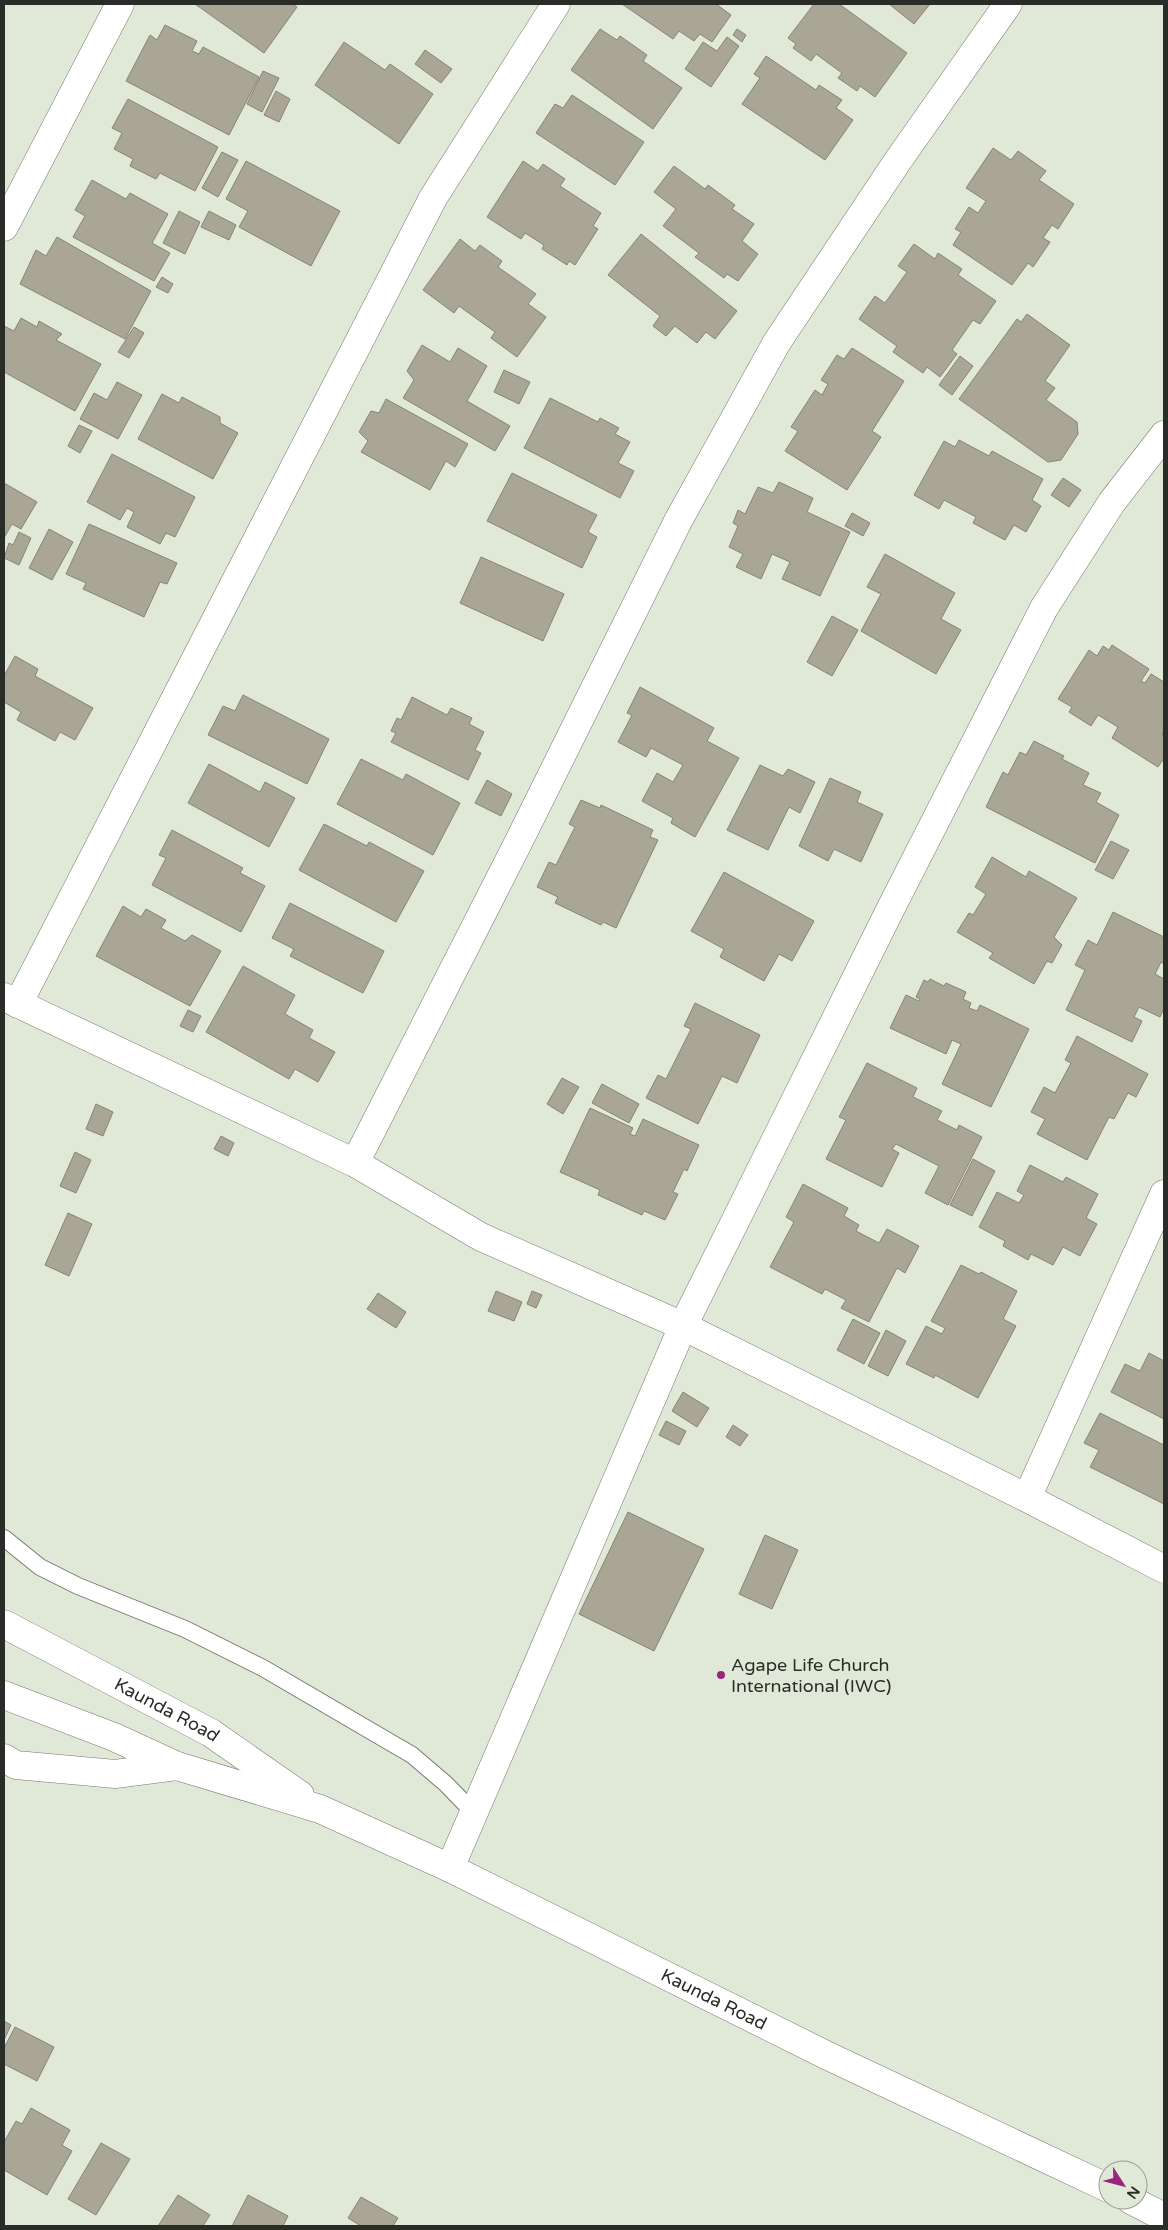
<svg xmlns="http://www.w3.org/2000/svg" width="1168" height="2230" font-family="'Varela Round',sans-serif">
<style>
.building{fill:#a9a695;stroke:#878474}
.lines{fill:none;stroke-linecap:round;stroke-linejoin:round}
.lane-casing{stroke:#747b6c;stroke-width:18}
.street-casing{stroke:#747b6c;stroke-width:29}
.secondary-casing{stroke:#747b6c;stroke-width:29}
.lane{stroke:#fff;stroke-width:16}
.street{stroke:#fff;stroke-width:28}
.secondary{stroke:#fff;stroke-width:28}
.poi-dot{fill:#9b247e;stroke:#e0e8d7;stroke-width:2}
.labels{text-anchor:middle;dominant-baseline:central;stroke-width:4.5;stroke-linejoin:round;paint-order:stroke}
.poi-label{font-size:18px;fill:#2a2d27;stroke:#e0e8d7;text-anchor:start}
.street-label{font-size:18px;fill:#2a2d27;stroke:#e0e8d7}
</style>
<rect width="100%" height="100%" fill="#e0e8d7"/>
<path class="building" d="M195,4H292L297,7L264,53Z
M622,4H716L731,15L712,42L700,34L694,41L679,31L673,39Z
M814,4H839L907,53L875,97L860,86L857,91L838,78L842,73L816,54L811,61L793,48L796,44L788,38Z
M889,4H930L914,24Z
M165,25L197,41L192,51L199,54L203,47L259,77L229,135L126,81L150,35L157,40Z
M600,29L617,40L620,36L647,55L643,61L682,88L653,129L571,70Z
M737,29L746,35L742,42L733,35Z
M727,37L739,46L711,87L685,69L703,42L717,51Z
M344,42L385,70L390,64L433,94L399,144L315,85Z
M425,50L452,69L441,83L415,64Z
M766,56L816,90L819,85L842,100L836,108L853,120L825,160L742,104L760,78L754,74Z
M263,71L279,78L262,112L247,104Z
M276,91L290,99L279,122L264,115Z
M572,95L644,142L615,185L536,133L555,104L563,108Z
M128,99L218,147L195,191L160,173L156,179L130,166L133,159L114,149L122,133L112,128Z
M993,148L1011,160L1018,151L1046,171L1039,180L1074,204L1058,229L1052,225L1043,238L1050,242L1033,267L1028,263L1012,285L953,245L961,232L955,229L969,207L978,213L986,201L966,188Z
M222,152L238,160L218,197L202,188Z
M246,161L340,211L311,266L239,227L248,211L226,199Z
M523,161L538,171L543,164L565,179L560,186L601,213L593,226L598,229L575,265L569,261L567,265L542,249L544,245L525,233L521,239L487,217Z
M674,166L705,189L708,185L735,205L732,209L754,224L742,241L758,254L738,281L727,274L724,278L695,257L699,253L663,226L676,209L654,192Z
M92,180L126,199L130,193L168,214L152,243L170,253L154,281L73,237L85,216L75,210Z
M179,211L200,222L185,254L163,243Z
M209,211L236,225L229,240L201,227Z
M641,234L737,311L715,339L706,332L697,343L675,326L666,336L653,326L660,316L608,275Z
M57,237L151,291L125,339L20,284L36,250L46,256Z
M460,239L475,251L480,245L502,261L498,267L536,294L528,304L546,317L517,357L491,338L495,332L459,306L454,313L423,290Z
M914,244L935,259L938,253L962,269L958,275L996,301L980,324L973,320L952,350L957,354L940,377L927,367L923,373L893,352L897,346L859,319L875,296L885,303L907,272L898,266Z
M162,277L173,284L168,293L156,287Z
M1027,314L1070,345L1045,381L1055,388L1046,400L1077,422L1078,434L1061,460L1048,462L959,399L1017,319L1021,322Z
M21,318L37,327L39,321L62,334L56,340L101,364L75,411L4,372V326L14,331Z
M134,327L144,333L129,358L118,352Z
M422,345L450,362L458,348L487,366L467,401L510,426L495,451L403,398L414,380L407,371Z
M852,348L904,381L872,431L881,437L847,490L785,451L798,431L791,427L815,390L822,395L828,384L821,380L837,355L844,359Z
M960,356L973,366L952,395L939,385Z
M504,370L530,382L519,404L494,392Z
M117,382L142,395L118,439L80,419L94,393L107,400Z
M162,394L179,403L182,397L220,417V423L238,433L213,479L138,439Z
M550,398L598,422L600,418L619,428L615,434L630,442L618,463L634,471L620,498L524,448Z
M386,399L468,444L455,467L446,461L430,490L361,452L368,441L359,432L371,411L379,413Z
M79,425L92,431L80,453L68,446Z
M959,440L989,456L992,451L1043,479L1032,500L1041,506L1026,532L1014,525L1005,540L973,523L976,517L944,500L939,509L914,495L944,441L955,447Z
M112,454L195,497L175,537L166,533L160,544L127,527L134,512L127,508L120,520L87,502Z
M512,473L597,515L588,532L597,537L582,568L487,521Z
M1063,478L1081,490L1069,507L1051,495Z
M779,482L813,498L807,512L850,532L820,596L782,579L790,562L772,554L761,579L736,567L743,554L729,547L738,526L733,523L738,510L745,514L758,487L773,493Z
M4,483L37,502L21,529L12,524L4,538Z
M852,513L870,523L863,536L845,526Z
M89,524L177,563L167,584L160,582L144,617L83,589L86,583L66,574Z
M49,529L73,542L52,580L29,568Z
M19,532L31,538L19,565L4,558L9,543L13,545Z
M885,554L955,593L941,619L961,630L936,674L861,631L881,594L867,587Z
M481,557L564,594L543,641L460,603Z
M832,616L858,630L832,676L807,662Z
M1112,645L1149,669L1141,681L1145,683L1151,674L1164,682V730L1162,734L1164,736V758L1158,767L1112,738L1118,727L1098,715L1091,726L1069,712L1072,707L1058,699L1089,650L1097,656L1103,646L1109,650Z
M15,656L38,669L35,676L93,708L75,740L60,732L55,741L17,720L21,712L4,702V676Z
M640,687L714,728L707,741L739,758L695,837L671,823L673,818L642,801L657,773L673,782L683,765L651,748L646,757L618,742L632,715L627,713Z
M243,695L329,739L307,784L208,735L223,706L235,711Z
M412,697L447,715L451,708L472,718L469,724L484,732L475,750L481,753L468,780L391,742L396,733L391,731L397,718L401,720Z
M1034,741L1064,756L1062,759L1089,773L1083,785L1101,793L1096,802L1119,815L1095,863L986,807L1003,772L1008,775L1020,752L1026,755Z
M361,759L403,780L406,774L460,803L433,855L337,804Z
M209,764L260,792L265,782L295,798L269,847L188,803Z
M760,765L783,776L788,769L815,782L800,813L789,807L768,850L727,830Z
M830,778L861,792L857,802L883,814L861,862L834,849L828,861L799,846Z
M487,780L512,794L501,816L475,803Z
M581,800L600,808L601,805L653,830L650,837L658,840L616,928L603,922L601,925L555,903L558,897L537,887L549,862L556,865L575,827L569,824Z
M324,824L367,846L369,842L424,871L396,922L299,870Z
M172,830L243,868L240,873L265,886L241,932L152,885L166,858L159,855Z
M1111,841L1129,850L1113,879L1095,870Z
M992,857L1026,877L1029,871L1077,898L1054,937L1062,945L1052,963L1047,961L1034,984L989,958L993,953L957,932L969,913L973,915L986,894L975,887Z
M724,872L814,921L792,961L779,954L764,981L720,957L724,949L691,931Z
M290,903L384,951L363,993L290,956L294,949L272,938Z
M123,906L141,917L146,909L166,920L161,928L185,941L192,935L221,951L190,1006L96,956Z
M1113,912L1164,937V964L1161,962L1155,974L1164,979V1008L1160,1017L1139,1007L1134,1017L1142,1021L1132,1042L1066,1010L1085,970L1075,965L1088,940L1097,945Z
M243,966L295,995L285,1014L313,1030L309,1038L335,1052L318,1082L295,1069L289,1079L206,1032Z
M930,979L944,986L946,983L966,992L963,999L971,1003L969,1008L977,1011L980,1005L1029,1029L991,1107L942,1084L961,1044L952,1040L946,1054L890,1028L906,995L919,1001L920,999L916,997L924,980L928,982Z
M695,1003L760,1035L737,1083L722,1076L698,1124L646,1098L658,1075L666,1079L691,1029L684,1026Z
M188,1010L201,1016L193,1032L180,1026Z
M1077,1036L1148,1074L1136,1097L1128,1093L1114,1119L1109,1117L1087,1160L1037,1134L1045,1119L1031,1112L1044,1087L1055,1093L1071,1063L1065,1060Z
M867,1063L917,1088L913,1097L942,1111L937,1120L957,1130L959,1125L982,1137L948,1205L925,1193L939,1166L896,1144L892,1149L899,1153L882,1187L826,1159L846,1120L839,1117Z
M562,1078L579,1087L563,1114L547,1104Z
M602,1084L639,1104L629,1123L592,1103Z
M96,1104L113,1112L103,1136L86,1129Z
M590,1108L633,1128L630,1134L635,1136L643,1119L699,1145L687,1171L684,1169L673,1192L678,1194L665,1220L644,1211L642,1215L598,1195L600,1190L560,1172Z
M221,1136L234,1143L228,1156L214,1149Z
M75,1152L91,1160L76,1193L60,1186Z
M973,1159L995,1171L972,1216L950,1205Z
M1030,1165L1063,1182L1066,1177L1098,1194L1086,1218L1097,1224L1080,1256L1063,1247L1053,1265L1031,1254L1028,1260L1003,1246L1005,1241L979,1227L997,1192L1019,1203L1024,1195L1017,1191Z
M803,1184L848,1208L844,1216L859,1225L856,1231L879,1243L887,1229L919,1246L905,1273L897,1268L869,1322L841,1308L846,1300L825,1289L822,1294L770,1267L794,1222L786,1217Z
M68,1213L92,1224L69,1276L45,1265Z
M961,1265L979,1274L981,1272L1017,1291L1003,1319L1016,1326L978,1398L935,1375L934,1378L906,1364L926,1326L942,1334L945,1328L931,1321Z
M496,1291L522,1302L514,1321L488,1311Z
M532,1291L542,1295L536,1308L527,1304Z
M378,1293L406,1312L396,1328L367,1309Z
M853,1319L880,1333L864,1364L837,1350Z
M886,1330L906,1341L888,1376L868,1366Z
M1149,1353L1164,1361V1419L1111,1392L1125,1364L1140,1371Z
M683,1392L709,1408L697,1427L672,1411Z
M1100,1413L1164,1445V1504L1090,1467L1099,1450L1084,1443Z
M666,1421L686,1431L679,1445L659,1435Z
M733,1425L748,1435L740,1446L726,1437Z
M628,1512L704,1549L654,1651L579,1614Z
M765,1535L798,1550L772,1609L739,1594Z
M4,2021L11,2025L4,2040Z
M15,2027L54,2047L37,2081L4,2064V2048Z
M31,2108L70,2130L62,2145L72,2151L47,2195L4,2170V2142L16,2121L22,2124Z
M101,2143L130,2159L96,2215L68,2199Z
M178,2195L210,2215L203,2226H158Z
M248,2195L288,2216L283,2226H232Z
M361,2197L398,2218L393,2226H361L348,2218Z"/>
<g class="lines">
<g class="lane-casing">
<path id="lane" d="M4,1538L40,1567L78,1586L185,1629L263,1668L376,1734L412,1755L446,1784L474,1813"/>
</g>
<g class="street-casing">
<path id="street" d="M4,227L120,4
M4,997L355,1163L481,1237L683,1326L1027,1498L1164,1569
M18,1004L433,198L556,4
M355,1163L518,843L678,521L777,342L897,162L1008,4
M1027,1498L1164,1194
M4,1758L16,1765L115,1774L177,1766
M450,1868L683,1326L891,908L1044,608L1112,502L1164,435"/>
</g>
<g class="secondary-casing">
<g id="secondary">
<path id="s1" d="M4,1624L211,1733L300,1795"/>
<path id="s2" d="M4,1695L114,1737L177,1766L320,1809L450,1868L828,2056L1108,2188"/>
<path d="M1131,2200L1164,2217"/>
</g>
</g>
<use href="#lane" class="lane"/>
<use href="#street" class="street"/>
<use href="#secondary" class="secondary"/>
</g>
<circle class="poi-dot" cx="721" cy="1675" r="5"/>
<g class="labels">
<g class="poi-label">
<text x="731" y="1665">Agape Life Church<tspan x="731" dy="21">International (IWC)</tspan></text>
</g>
<g class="street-label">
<text stroke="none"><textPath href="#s1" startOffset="184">Kaunda Road</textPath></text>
<text stroke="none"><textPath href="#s2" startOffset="774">Kaunda Road</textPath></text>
</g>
</g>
<rect width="1168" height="2230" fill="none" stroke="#2a2d27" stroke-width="10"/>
<g transform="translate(1123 2185) rotate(126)"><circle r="24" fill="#e0e8d7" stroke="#979d91"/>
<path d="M0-4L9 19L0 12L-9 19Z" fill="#9b247e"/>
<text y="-8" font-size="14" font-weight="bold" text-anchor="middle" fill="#2a2d27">N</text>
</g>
</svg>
